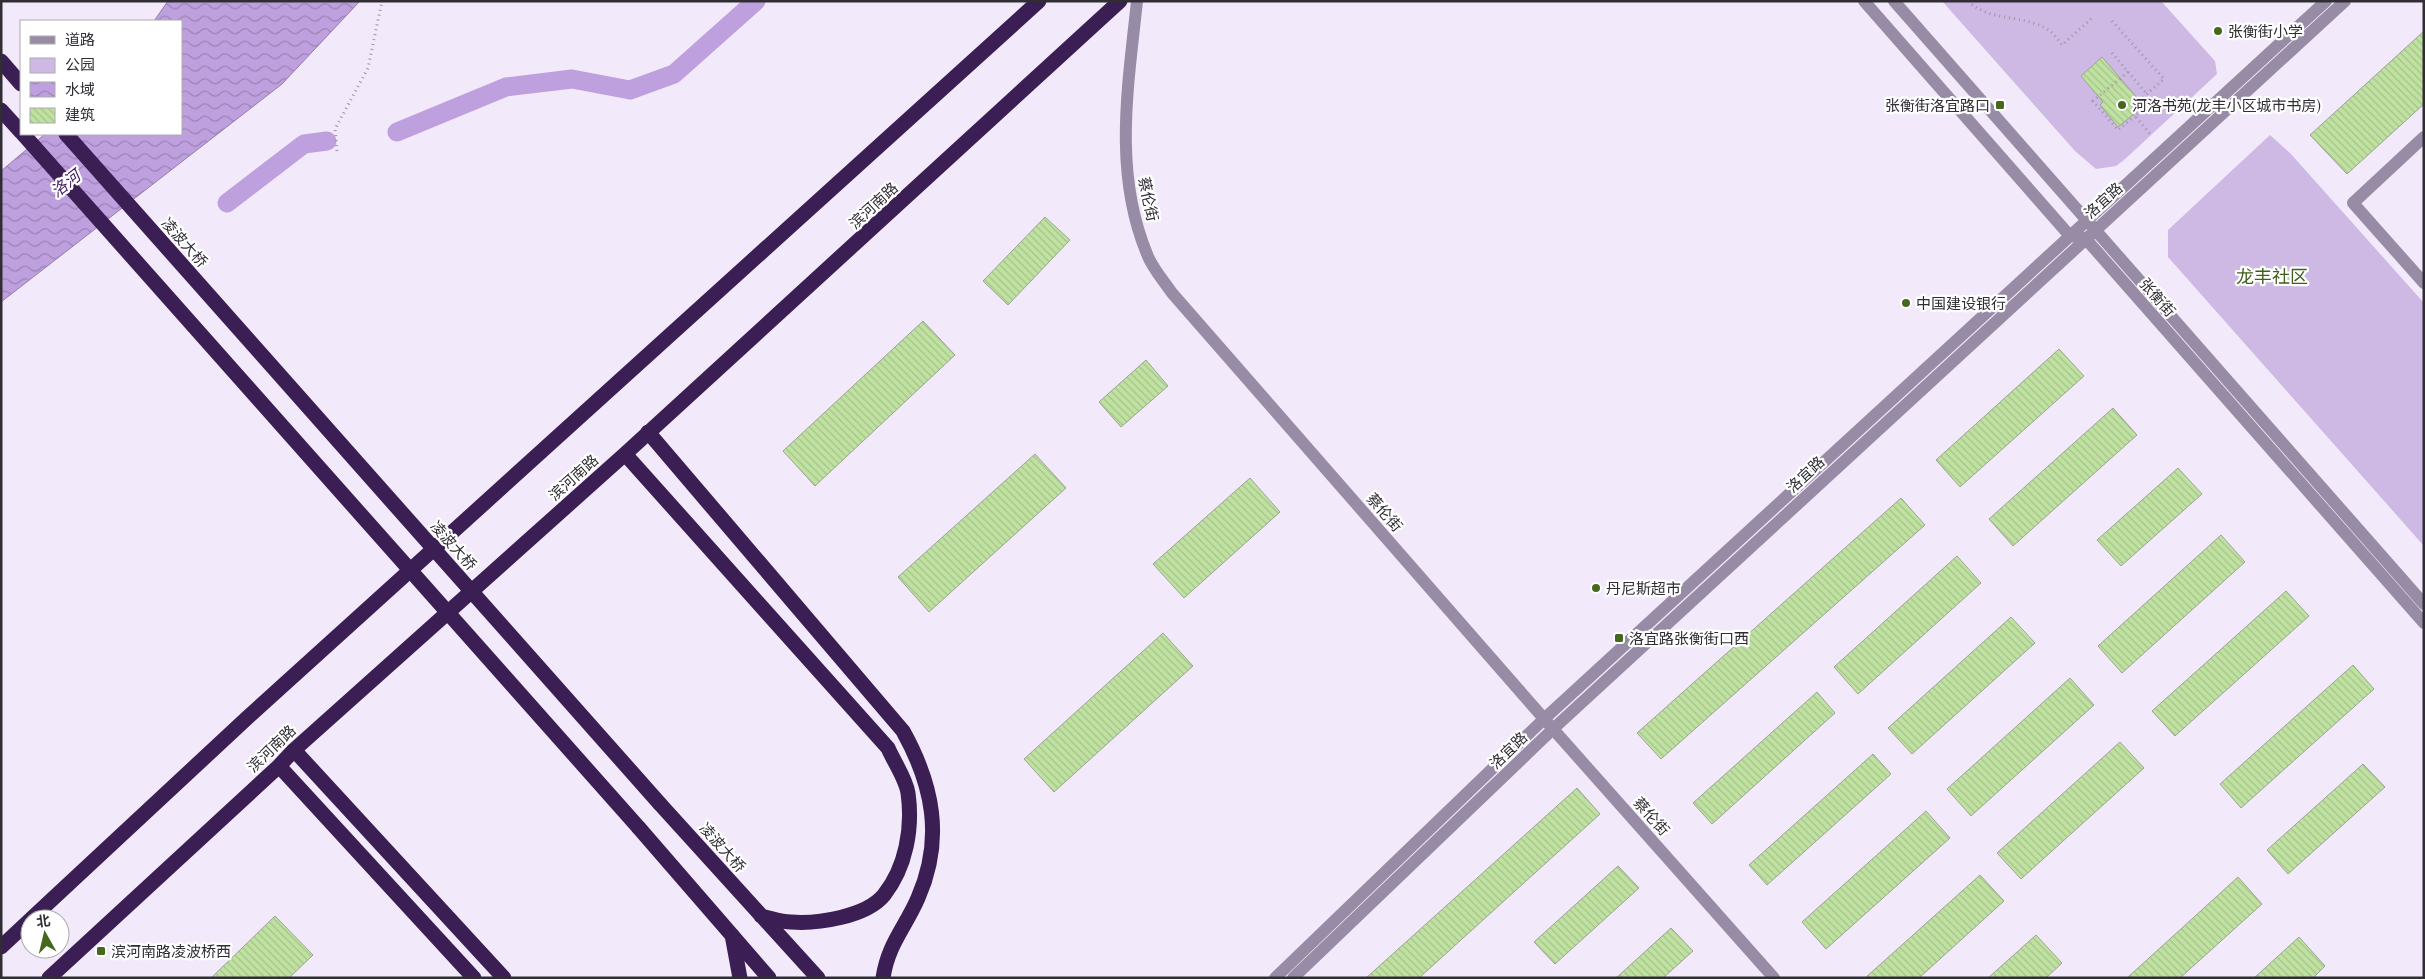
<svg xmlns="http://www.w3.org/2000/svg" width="2425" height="979" font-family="'Playfair Display','Noto Sans SC',serif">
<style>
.park{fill:#cdb9e4}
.water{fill:url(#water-waves);stroke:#947eac}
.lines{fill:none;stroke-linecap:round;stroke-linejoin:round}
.canal{stroke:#bfa0df;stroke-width:19}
.building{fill:url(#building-back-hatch);stroke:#9ba494}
.path{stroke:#9c96a3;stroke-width:3;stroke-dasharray:1 4;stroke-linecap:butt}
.minor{stroke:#988ba6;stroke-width:12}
.highway{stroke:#3b1e53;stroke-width:15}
.highway-bridge{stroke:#3b1e53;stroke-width:15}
.poi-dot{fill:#46681e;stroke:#fff;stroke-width:2}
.labels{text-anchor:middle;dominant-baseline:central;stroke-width:4.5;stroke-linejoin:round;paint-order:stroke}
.poi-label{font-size:15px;fill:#302d34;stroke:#fff;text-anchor:start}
.street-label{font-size:15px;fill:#302d34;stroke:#fff}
.water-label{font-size:16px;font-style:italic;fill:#421861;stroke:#fff}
.quarter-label{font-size:18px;fill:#415f1d;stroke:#fff}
</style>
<defs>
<pattern id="water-waves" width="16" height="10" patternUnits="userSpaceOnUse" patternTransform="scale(1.25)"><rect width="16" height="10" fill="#bfa0df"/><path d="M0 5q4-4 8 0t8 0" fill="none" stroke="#9c83b6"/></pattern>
<pattern id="building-back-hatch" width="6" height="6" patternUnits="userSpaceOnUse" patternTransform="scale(1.25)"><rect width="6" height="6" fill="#c0e2a1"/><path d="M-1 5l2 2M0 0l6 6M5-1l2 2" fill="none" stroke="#a5c28b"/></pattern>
</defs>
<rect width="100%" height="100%" fill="#f2eafb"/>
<path class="park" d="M1942,1H2161L2215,61L2217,74L2124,160L2116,166L2096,169L2075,151Z
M2270,135L2290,153L2424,303V546L2168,257V230Z"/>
<path class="water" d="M168,1H360L282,84L1,302V171L45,134H181V21H154Z"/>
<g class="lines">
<path class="canal" d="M397,132L506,87L572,79L630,90L674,74L756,1
M227,203L304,144L327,141"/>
</g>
<path class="building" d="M2424,31V104L2347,174L2310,135Z
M2102,57L2144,106L2118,127L2100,105L2103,102L2081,76Z
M1045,217L1070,240L1008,305L983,281Z
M923,321L955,355L815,486L783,451Z
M2059,349L2084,376L1960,487L1936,460Z
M1146,360L1168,386L1121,427L1099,402Z
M2113,408L2137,435L2013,546L1989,519Z
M1035,454L1066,488L929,612L898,577Z
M2178,468L2202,494L2121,566L2097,540Z
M1250,478L1280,512L1184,598L1153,564Z
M1901,498L1925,525L1661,759L1637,733Z
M2221,535L2245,562L2122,673L2098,646Z
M1957,556L1981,583L1858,694L1834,667Z
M2286,591L2309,616L2175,736L2152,711Z
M2011,617L2035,643L1912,754L1888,728Z
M1163,633L1193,666L1054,792L1024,759Z
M2353,665L2374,689L2241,808L2220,784Z
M2070,678L2094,705L1971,816L1947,789Z
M1817,692L1835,713L1712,824L1693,803Z
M2120,742L2144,768L2021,879L1997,853Z
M1873,754L1891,774L1767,885L1749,865Z
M2363,764L2385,787L2288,874L2267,850Z
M1577,788L1600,814L1419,978H1366Z
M1926,811L1950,838L1826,949L1802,922Z
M1618,866L1639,888L1555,964L1534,942Z
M1980,875L2004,901L1919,978H1865Z
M2238,877L2262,904L2180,978H2127Z
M275,916L313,955L289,978H211Z
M1671,928L1693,951L1663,978H1616Z
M2036,935L2062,963L2046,978H1988Z
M2299,937L2325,966L2313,978H2254Z"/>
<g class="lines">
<path class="path" d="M1968,1C1990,22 2020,14 2045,28C2053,32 2057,39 2062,45L2092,18
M2112,21L2164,79L2141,99L2147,107L2135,116L2151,135
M2112,53L2147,94
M2128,72L2093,101L2118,130L2135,116
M337,151L335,129L368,68L382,1"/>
<path class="minor" d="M1137,1C1128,87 1113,172 1147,254C1152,268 1164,281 1172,293L1553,729L1774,978
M1864,1L2070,236L2085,238L2424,623
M1894,1L2424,604
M2424,137L2353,203L2424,283
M1275,978L1544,719L2326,1
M1293,978L1553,729L2345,1"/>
<path class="highway" d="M1,61L21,84
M1,110L21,132
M648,432L903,731C933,785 944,839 918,898C905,928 888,944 883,978
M625,454L888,748C894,762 906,779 908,793C913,828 906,867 884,895C866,917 817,924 791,922C781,922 771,918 761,916
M294,750L504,978
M279,766L474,978
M660,804L818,978
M639,828L769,978
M31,919L247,718L1039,1
M732,935L740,978
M1,947L30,920
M49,978L279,766L294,750L625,454L1120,1"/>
<path class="highway-bridge" d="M23,134L639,828
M66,134L660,804"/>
</g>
<g class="poi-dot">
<circle cx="2218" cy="31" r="5"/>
<rect x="1995" y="100" width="10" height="10" rx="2.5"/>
<circle cx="2122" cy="105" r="5"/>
<circle cx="1906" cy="303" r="5"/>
<circle cx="1596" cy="588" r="5"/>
<rect x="1614" y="633" width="10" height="10" rx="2.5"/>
<rect x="96" y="946" width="10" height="10" rx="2.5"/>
</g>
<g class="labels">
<g class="poi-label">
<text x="2228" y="31">张衡街小学</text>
<text x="1990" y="105" text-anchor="end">张衡街洛宜路口</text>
<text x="2132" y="105">河洛书苑(龙丰小区城市书房)</text>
<text x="1916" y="303">中国建设银行</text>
<text x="1606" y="588">丹尼斯超市</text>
<text x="1629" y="638">洛宜路张衡街口西</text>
<text x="111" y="951">滨河南路凌波桥西</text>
</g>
<g class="street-label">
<text transform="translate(1149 199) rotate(78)">蔡伦街</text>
<text transform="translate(2103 200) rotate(-42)">洛宜路</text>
<text transform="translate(873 205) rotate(-43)">滨河南路</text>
<text transform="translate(185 242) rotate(48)">凌波大桥</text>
<text transform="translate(2158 297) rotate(49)">张衡街</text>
<text transform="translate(1805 474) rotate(-43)">洛宜路</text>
<text transform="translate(573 477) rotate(-42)">滨河南路</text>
<text transform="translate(1385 512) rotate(49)">蔡伦街</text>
<text transform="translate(454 545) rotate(48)">凌波大桥</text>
<text transform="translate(271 748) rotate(-44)">滨河南路</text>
<text transform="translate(1508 750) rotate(-44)">洛宜路</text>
<text transform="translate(1652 816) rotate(48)">蔡伦街</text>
<text transform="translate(723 847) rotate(48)">凌波大桥</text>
</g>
<g class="water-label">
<text transform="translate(65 183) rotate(-38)">洛河</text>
</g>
<g class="quarter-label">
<text x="2272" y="276">龙丰社区</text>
</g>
</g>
<rect width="2425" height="979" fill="none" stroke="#302d34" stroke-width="5"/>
<rect x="20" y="20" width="162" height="115" fill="#ffffff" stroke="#acabae"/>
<rect x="30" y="36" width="25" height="8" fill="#988ba6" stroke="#acabae"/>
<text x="65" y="45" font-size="15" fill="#302d34">道路</text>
<rect x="30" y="58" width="25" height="15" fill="#cdb9e4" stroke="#acabae"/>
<text x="65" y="70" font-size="15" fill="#302d34">公园</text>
<rect x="30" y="82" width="25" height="15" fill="url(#water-waves)" stroke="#acabae"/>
<text x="65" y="95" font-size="15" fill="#302d34">水域</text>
<rect x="30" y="108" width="25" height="15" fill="url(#building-back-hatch)" stroke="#acabae"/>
<text x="65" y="120" font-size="15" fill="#302d34">建筑</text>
<g transform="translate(45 934) rotate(352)"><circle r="24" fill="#ffffff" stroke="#acabae"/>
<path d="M0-4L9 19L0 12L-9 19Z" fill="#46681e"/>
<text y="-8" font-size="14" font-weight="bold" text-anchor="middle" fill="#302d34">北</text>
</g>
</svg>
